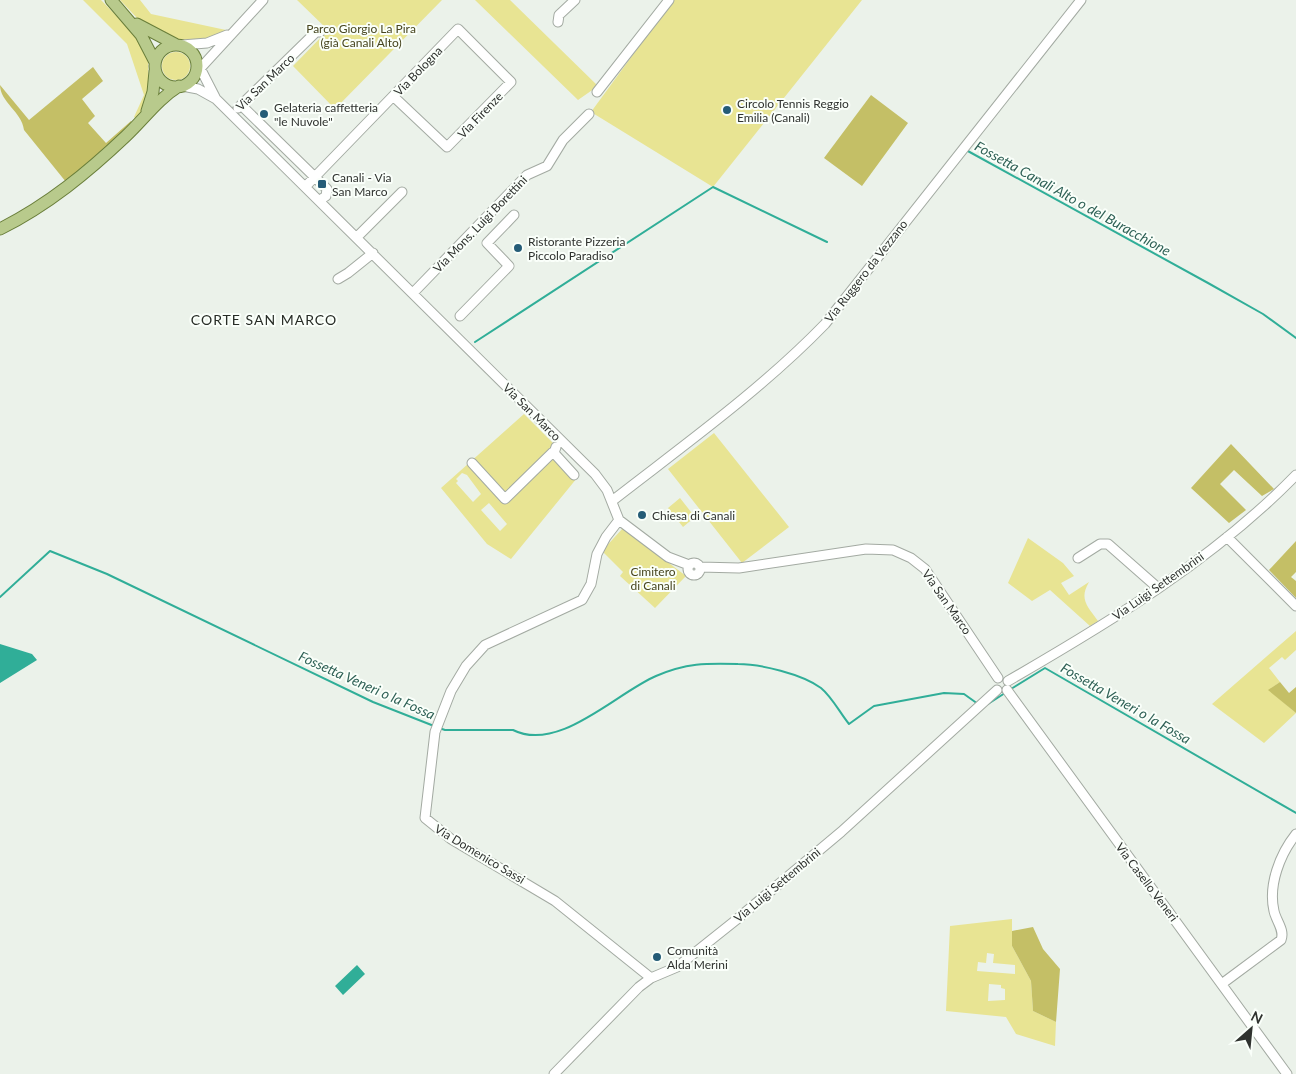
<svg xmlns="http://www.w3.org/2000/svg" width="1296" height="1074" font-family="Lato,sans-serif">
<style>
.green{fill:#e8e493;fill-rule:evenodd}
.forest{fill:#c4bf66}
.water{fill:#30ae98}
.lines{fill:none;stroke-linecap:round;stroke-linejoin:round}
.stream{stroke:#30ae98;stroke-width:2}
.minor-casing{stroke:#a3aaa2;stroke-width:11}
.major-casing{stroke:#697e3a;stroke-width:13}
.minor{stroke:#fff;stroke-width:9}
.major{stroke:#b8ca8c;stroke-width:11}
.poi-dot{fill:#255c77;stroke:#fafffa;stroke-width:2}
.labels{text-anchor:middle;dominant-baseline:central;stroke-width:4;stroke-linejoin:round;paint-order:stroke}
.park-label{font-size:12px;fill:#47451f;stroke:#fafffa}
.street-label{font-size:12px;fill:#2f322f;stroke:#fafffa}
.poi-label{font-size:12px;fill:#2f322f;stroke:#fafffa;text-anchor:start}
.water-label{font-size:14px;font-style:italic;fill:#2f6156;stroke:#fafffa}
.neighbourhood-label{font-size:14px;letter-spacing:1px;fill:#272c26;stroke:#fafffa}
</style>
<rect width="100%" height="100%" fill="#ebf2ea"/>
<path class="green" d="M83,0H101L138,38L148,57L149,98L137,120L134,117L144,95L127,44Z
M120,0H140L151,14L226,30L215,39L181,44L137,18Z
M297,0H442L335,109L293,66L328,30Z
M475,0H510L598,86L578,100Z
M673,0H862L713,187L591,112Z
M162 66a14 14 0 1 1 28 0a14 14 0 1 1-28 0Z
M524,414L557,447L554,453L577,478L511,559L487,544L441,488ZM462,473L467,475L481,494L473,502L456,483L458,481L456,479ZM489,503L507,524L500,531L481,510Z
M714,433L789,527L742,563L668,469Z
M680,498L695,517L683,527L668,508Z
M623,528L686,576L655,608L620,576L623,572L602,551Z
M1028,538L1063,563L1074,576L1061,583L1069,595L1089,582C1079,599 1087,606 1098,621L1090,626L1050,590L1032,601L1008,583Z
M1296,631V650L1285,660L1282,657L1269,668L1280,682L1269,690L1296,713L1264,743L1212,704Z
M1012,919V946L1031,981L1033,1011L1056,1022L1055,1046L1016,1034L1006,1017L946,1011L950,926ZM987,953L994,954L993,963L1015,965V974L977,971L978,962L986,963ZM989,984L1001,985V988L1005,989V1000L988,1001Z"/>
<path class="forest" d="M93,67L103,81L82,99L95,116L88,123L106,143L131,121L135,127L66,182L24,130C22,112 0,102 0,85L29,120Z
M871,95L908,123L862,186L824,158Z
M1231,444L1274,489L1262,496L1234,470L1220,484L1246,510L1229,523L1191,488Z
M1296,541V572L1291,577L1296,581V598L1269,570Z
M1280,682L1289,693L1296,687V713L1268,690Z
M1033,927L1043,949L1060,969L1056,1022L1033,1011L1031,981L1012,946V931Z"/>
<path class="water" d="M0,644L32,654L37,660L0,683Z
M357,965L365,974L343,995L335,986Z"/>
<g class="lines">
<path class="stream" d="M966,150L1208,283L1263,314L1296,338
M475,342L713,187L827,242
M0,597L50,551L107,574L373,702L434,726
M1011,689L1045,668L1296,813
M988,704L1005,693
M439,728L445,730H513C559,753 616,693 656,676C686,663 706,663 738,664C760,664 802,674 821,688C832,697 840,713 849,724L874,706L944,693L964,694L978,704"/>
<g class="minor-casing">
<path id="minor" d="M558,22L559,15L575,0
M182,45L207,43L227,35
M196,60L215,97
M195,74L263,0
M182,86L198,89L216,99L595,474L607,490L619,520L668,557L689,565
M597,92L669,0
M241,105L327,189L326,196L320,200
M238,108L316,32H320
M306,186L458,29L511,82L447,147L393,96
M357,237L402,192
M338,279L348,273L373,253
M413,293L527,175L547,166L563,140L589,114
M460,316L509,266L487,243L514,215
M556,447L554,453L574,475
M472,463L505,499L553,452
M612,501C684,445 761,390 825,324L1081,0
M619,520L606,537L597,554L591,584L582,600L485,645L466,666L451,691L435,732L425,818L451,839L555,901L651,978
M1227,537L1296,606
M1078,558L1100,544H1108L1158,588
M688 569a6 6 0 1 1 12 0a6 6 0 1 1-12 0Z
M700,567L739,568L866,549L893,550L911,558L925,569L998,678
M1008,681C1110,622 1213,560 1296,475
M1007,690L1287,1074
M1223,983L1281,940C1285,930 1276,921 1274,911C1268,885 1280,854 1296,834
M554,1074L639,987L651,978L677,967L736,920L841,832L997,690"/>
</g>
<g class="major-casing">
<path id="major" d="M111,0L141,35L155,62
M137,24L175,44
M155 66a21 21 0 1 1 42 0a21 21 0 1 1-42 0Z
M147,111L153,92L155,71
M0,229C48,205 88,172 126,136C144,119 158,99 179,86"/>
</g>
<use href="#minor" class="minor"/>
<use href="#major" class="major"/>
</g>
<g class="poi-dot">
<circle cx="727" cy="110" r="5"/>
<circle cx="264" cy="114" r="5"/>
<rect x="317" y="179" width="10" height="10" rx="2.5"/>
<circle cx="518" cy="248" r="5"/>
<circle cx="642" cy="515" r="5"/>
<circle cx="657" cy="957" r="5"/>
</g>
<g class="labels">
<g class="park-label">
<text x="361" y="28">Parco Giorgio La Pira<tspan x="361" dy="14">(già Canali Alto)</tspan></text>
<text x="653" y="571">Cimitero<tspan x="653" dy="14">di Canali</tspan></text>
</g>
<g class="street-label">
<text transform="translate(418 71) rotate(-46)">Via Bologna</text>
<text transform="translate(265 82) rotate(-44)">Via San Marco</text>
<text transform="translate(480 115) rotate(-46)">Via Firenze</text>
<text transform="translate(480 224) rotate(-46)">Via Mons. Luigi Borettini</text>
<text transform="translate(866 271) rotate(-52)">Via Ruggero da Vezzano</text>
<text transform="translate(532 412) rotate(45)">Via San Marco</text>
<text transform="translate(1158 586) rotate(-35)">Via Luigi Settembrini</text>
<text transform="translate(947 602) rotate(55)">Via San Marco</text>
<text transform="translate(480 854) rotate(31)">Via Domenico Sassi</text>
<text transform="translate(1147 882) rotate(53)">Via Casello Veneri</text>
<text transform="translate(777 885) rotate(-40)">Via Luigi Settembrini</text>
</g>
<g class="poi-label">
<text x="737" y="103">Circolo Tennis Reggio<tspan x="737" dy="14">Emilia (Canali)</tspan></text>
<text x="274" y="107">Gelateria caffetteria<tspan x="274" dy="14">"le Nuvole"</tspan></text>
<text x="332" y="177">Canali - Via<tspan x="332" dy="14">San Marco</tspan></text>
<text x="528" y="241">Ristorante Pizzeria<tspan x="528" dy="14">Piccolo Paradiso</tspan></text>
<text x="652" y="515">Chiesa di Canali</text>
<text x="667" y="950">Comunità<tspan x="667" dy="14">Alda Merini</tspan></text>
</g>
<g class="water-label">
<text transform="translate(1073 198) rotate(29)">Fossetta Canali Alto o del Buracchione</text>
<text transform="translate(367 685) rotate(24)">Fossetta Veneri o la Fossa</text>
<text transform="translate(1126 703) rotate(30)">Fossetta Veneri o la Fossa</text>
</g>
<g class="neighbourhood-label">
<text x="264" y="319">CORTE SAN MARCO</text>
</g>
</g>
<g transform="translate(1251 1029) rotate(27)" stroke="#fafffa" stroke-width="4" paint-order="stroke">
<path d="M0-4L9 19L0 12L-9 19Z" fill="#2f322f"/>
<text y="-8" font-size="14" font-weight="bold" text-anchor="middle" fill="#2f322f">N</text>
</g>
</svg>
